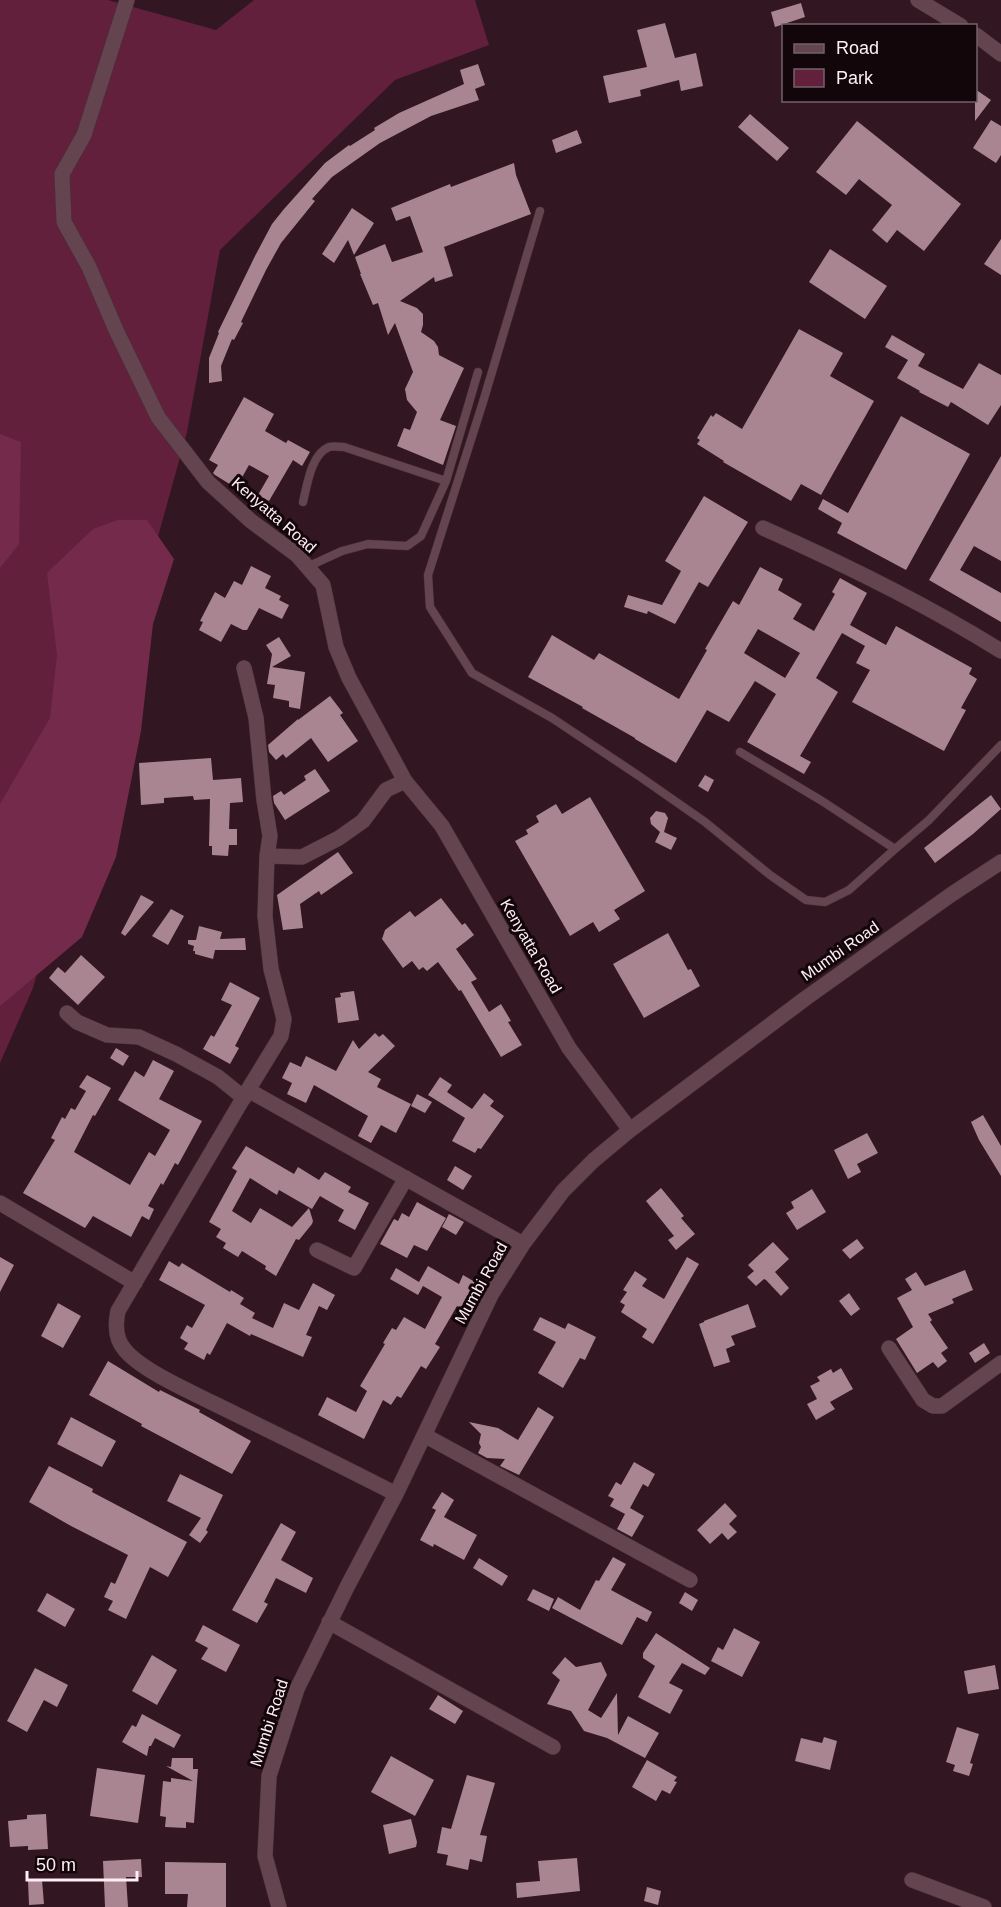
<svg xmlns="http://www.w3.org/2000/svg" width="1001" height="1907" font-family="Arial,sans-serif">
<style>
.green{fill:#62203d}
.forest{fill:#742a4a}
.building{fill:#a98591;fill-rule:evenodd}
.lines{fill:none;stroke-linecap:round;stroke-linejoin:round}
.service-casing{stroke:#463139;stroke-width:9}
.minor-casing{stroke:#463139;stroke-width:16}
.service{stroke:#63444f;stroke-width:8}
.minor{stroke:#63444f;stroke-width:15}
.labels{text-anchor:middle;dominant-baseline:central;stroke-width:6;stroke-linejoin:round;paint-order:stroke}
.street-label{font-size:16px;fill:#ffeef4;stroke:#12060a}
</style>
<rect width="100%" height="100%" fill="#321621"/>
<path class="green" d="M0,0H108L216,30L254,0H475L489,45L395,80L220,250L187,432L33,988L0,1063Z"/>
<path class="forest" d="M0,434L21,442L19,544L0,568Z
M118,520H147L174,559L153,624L141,731L116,857L82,937L0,1006V804L50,718L57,655L47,573L93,529Z"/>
<path class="building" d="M801,3L805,17L775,27L771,12Z
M665,23L675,58L696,53L703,86L681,91L679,80L640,90L641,96L609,103L603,76L647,67L637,30Z
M478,64L485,85L475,89L479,100L431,116L380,143L332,177L312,199L315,201L281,243L266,270L241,322L243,323L234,340L232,339L221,366L222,381L209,383V358L219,333L218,332L255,256L272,224L284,209L325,163L349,145L350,146L375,130L374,128L399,113L464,84L460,70Z
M975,89L991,100L975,121Z
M750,114L789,148L777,161L738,127Z
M991,120L1001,126V155L996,163L973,148Z
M857,121L961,204L924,251L897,230L887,243L872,230L892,205L859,179L846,195L816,172Z
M577,130L582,143L556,153L552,140Z
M514,163L516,175L531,214L444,247L453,276L435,282L434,277L400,301L417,308L423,314V325L421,332L434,341L438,347L439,355L464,368L440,420L456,426L443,465L397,446L404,428L410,430L417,412L407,400L405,389L413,372L395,323L388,335L378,303L373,305L360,274H361L355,257L385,244L392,262L423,252L410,216L396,221L391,208L450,184L451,187Z
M352,208L374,223L354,255L348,240L334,263L322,254Z
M1001,239V275L984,264Z
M830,249L887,286L865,319L809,282Z
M799,329L843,353L830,376L874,401L821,495L801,484L791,501L723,462L724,461L697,444L700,440L697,438L711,415L713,417L716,413L742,429Z
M892,335L925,354L918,366L963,389L979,363L1001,375V405L988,425L951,402L948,407L919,392L920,391L897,378L908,360L885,347Z
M244,397L274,414L265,431L286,443L288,440L310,452L302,466L293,460L269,501L258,495L269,476L249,465L236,488L215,475L213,473L218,465L209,460Z
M901,416L970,454L906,570L837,533L842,523L818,509L823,499L848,513Z
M1001,456V561L974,546L960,570L1001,593V622L929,580Z
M704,496L748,522L708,587L699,582L675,624L648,611L647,614L624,607L628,595L662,605L681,571L665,561Z
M251,566L271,576L265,588L281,596L279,600L289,605L282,619L259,608L247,630H243L231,624L221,642L199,630L203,622L200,621L215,592L225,598L234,581L242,585Z
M760,567L783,579L778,590L802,604L793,619L814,631L835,594L832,592L840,578L867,593L850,625L886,645L896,626L972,668L969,674L977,679L961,708L966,710L944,751L852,702L870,670L856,663L865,646L842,633L816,678L838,692L800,756L811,762L804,774L747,742L776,694L755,681L729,722L707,710L676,763L635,739V738L582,708L583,707L528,677L552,635L594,660L599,653L679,699L707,650L705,649L733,601L739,605ZM758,629L800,653L785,678L744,653Z
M279,637L291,656L272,667L305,672L300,709L289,707V701L273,698L275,685L267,684L272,654L266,645Z
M330,696L343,713L340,715L358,741L328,762L311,738L286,758L283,754L276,760L269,752L268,745L298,719V720Z
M211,758L213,780L241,778L243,802L230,803L229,829H237V845H229L228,856L212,855V846H209L210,799L194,800L193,796L164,798V803L141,805L139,763Z
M315,769L330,791L285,820L274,803L273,796L281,791L284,795L306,780L304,776Z
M705,775L714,780L708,792L698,786Z
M991,795L1001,809L973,834L935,863L924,848Z
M590,797L645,891L614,910L620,919L599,932L593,922L570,936L515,841L528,834L526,830L539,822L536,816L556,804L562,814Z
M656,811L665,813L668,818L664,832L677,838L671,850L655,842L660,832L651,824L650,818Z
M338,852L353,873L321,895L319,891L300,904L303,928L283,930L277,895Z
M141,895L154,902L125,936L121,933Z
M441,898L462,925L465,923L474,935L456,949L477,979L471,982L489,1012L501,1004L511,1021L508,1022L522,1045L501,1057L461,990L459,991L438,962L427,971L423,967L419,970L412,961L403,968L382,939L385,930L410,911L415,917Z
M171,909L184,916L168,945L152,936Z
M199,926L222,932L220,939L245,938L246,950H215L213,959L195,954V951H193L194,946L188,944V940H196Z
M668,933L688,970L691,969L700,986L644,1018L613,964Z
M81,955L105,977L78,1005L49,978L58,967L65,973Z
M230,982L260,998L235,1046L239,1048L230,1064L203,1049L211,1035L214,1037L232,1005L221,1000Z
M354,991L359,1020L338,1023L335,998L341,997L340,993Z
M375,1033L379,1037L383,1034L395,1046L368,1072L381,1079L377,1087L411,1104L396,1133L381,1125L371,1143L358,1136L368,1116L314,1085L306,1103L287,1094L292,1083L282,1078L290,1062L301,1067L306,1056L336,1071L353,1040L359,1049Z
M116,1048L129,1056L123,1066L110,1058Z
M153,1060L174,1071L159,1099L202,1121L178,1165L175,1163L163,1185L161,1183L148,1206L154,1209L149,1220L142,1216L131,1237L93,1216L85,1228L23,1193L55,1140L51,1138L62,1117L65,1119L71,1108L75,1110L86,1091L79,1087L87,1075L111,1088L95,1116L93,1115L74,1152L130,1185L149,1152L155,1156L170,1130L118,1100L135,1071L144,1077Z
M440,1077L452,1085L447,1092L472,1109L484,1093L494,1101L490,1106L504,1116L481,1149L478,1148L475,1153L452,1141L465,1118L428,1095Z
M417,1094L432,1102L425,1113L411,1106Z
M983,1115L1001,1146V1176L979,1140L971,1122Z
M867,1133L878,1153L857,1164L861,1172L848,1179L834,1150Z
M246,1146L294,1174L298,1167L319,1180L325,1172L351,1187L348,1192L369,1203L355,1230L338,1221L344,1210L320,1196L312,1209L279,1190L277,1195L250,1178L232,1211L251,1223L260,1208L292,1227L309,1208L313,1221L312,1224L299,1240L296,1239L276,1276L265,1269L266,1266L242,1251L238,1257L223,1248L226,1243L216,1237L221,1229L209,1222L237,1171L232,1168Z
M455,1166L472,1176L463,1190L447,1180Z
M661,1188L684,1216L681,1218L695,1234L676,1250L668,1240L674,1236L646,1201Z
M812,1189L826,1212L797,1230L786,1213L794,1208L791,1202Z
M417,1202L446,1218L427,1251L414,1245L407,1258L380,1244L394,1219L398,1221L402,1213L409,1217Z
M449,1214L464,1222L456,1235L442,1227Z
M857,1239L864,1248L850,1259L842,1250Z
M773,1242L789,1259L775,1272L789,1288L781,1296L766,1280L764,1279L756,1286L747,1277L754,1271L748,1265Z
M0,1257L14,1265L0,1292Z
M687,1257L699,1264L653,1344L642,1337L647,1329L621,1312L625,1305L620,1302L627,1292L623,1290L635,1271L647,1279L642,1286L664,1299Z
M169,1261L179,1267L182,1263L230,1292L231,1290L244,1298L240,1304L255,1313L252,1318L273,1328L284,1303L299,1310L313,1283L335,1295L327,1310L319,1306L306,1335L312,1337L303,1357L251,1334L250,1336L227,1323L210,1355L207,1353L204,1360L184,1349L188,1343L180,1338L187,1325L192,1328L205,1305L159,1280Z
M428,1266L459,1284L463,1275L475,1282L461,1308L457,1306L435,1344L440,1347L426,1369L421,1366L401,1398L397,1396L391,1405L383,1400L364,1439L318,1415L327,1397L356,1412L367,1391L360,1386L385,1344L383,1343L392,1328L396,1330L404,1317L425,1329L442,1297L423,1286L418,1295L390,1279L396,1268L419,1282Z
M965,1270L973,1290L952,1299L954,1303L928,1314L932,1320L930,1322L948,1348L941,1353L947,1361L938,1368L933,1362L917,1373L896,1339L913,1327L897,1298L912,1290L905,1279L916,1272L925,1286Z
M849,1293L860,1309L851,1316L839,1301Z
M58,1303L81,1316L63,1348L41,1336Z
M748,1304L756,1327L731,1336L735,1345L726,1349L730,1362L714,1367L699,1324L704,1322V1321Z
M540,1317L565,1329L568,1323L596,1337L585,1360L580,1358L563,1388L538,1373L556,1342L533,1330Z
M984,1343L990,1353L975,1363L969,1353Z
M108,1361L159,1392L160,1390L200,1410L199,1412L251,1441L232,1474L141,1426L142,1424L89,1395Z
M841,1368L853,1389L830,1402L835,1409L816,1420L807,1404L817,1399L810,1386L820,1381L817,1377L831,1369L833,1373Z
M538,1407L554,1417L519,1475L500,1466L505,1459L487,1458L478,1453L481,1447L479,1443L481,1434L469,1422L498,1428L518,1440Z
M71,1417L116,1441L102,1467L57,1444Z
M634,1462L655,1474L648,1487L643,1484L630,1508L644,1516L632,1537L617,1529L625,1514L610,1506L614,1499L608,1496L616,1482L621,1485Z
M49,1466L93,1489L92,1492L187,1542L168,1577L150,1567L126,1619L108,1610L113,1601L104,1597L111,1582L115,1584L128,1555L71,1526L29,1502Z
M180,1474L223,1495L206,1530L208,1532L200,1543L189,1535L201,1518L167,1501Z
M442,1492L454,1500L444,1517L477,1535L464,1560L434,1544L433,1547L420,1540L436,1510L432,1508Z
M725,1503L737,1516L729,1524L737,1532L728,1540L722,1533L710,1544L697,1530Z
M281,1523L296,1532L281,1560L313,1578L306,1593L276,1578L264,1602L268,1604L257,1623L232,1610Z
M613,1557L626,1564L611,1590L652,1612L647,1622L637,1617L622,1645L552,1608L558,1597L580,1610L596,1580L599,1581Z
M479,1558L508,1576L502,1586L473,1568Z
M533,1589L554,1599L549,1611L527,1600Z
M685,1592L698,1600L692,1611L679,1603Z
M47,1593L75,1609L65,1627L37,1611Z
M203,1625L240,1645L226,1672L201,1659L208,1648L195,1641Z
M734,1628L760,1642L742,1677L711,1661L718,1647L723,1650Z
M656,1633L710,1668L705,1675L682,1663L669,1683L683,1690L670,1714L638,1697L655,1666L643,1658V1653Z
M152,1655L177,1670L157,1705L132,1691Z
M565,1657L576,1667L601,1662L607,1675L588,1710L601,1718L617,1693L618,1735L628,1716L659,1733L645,1758L607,1738L584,1731L571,1711L547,1704L560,1680L552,1673Z
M995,1665L999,1689L968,1694L964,1671Z
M35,1668L68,1685L57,1707L44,1700L27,1732L7,1721Z
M438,1695L463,1711L455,1724L429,1709Z
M142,1714L181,1735L174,1748L155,1738L151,1746H149L147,1756L122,1742L132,1725L136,1727Z
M957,1727L979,1734L970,1763L973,1764L969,1776L953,1771L955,1765L946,1762Z
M824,1737L837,1741L830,1770L795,1761L801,1738L822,1743Z
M391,1756L434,1780L415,1816L371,1792Z
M172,1758H193V1769H198L194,1823L186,1822V1828L165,1827L166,1817L160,1816L163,1781L171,1782V1778L193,1781L166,1766L171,1767Z
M647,1760L677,1777L674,1781L677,1782L670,1794L662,1790L656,1801L632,1787Z
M97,1768L145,1775L138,1823L90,1816Z
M467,1775L495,1783L480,1835L487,1836L482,1862L470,1859L468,1870L446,1865L448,1855L437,1853L442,1827L451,1829Z
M46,1814L48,1849L28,1850V1846L10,1847L8,1821L27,1819V1815Z
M411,1819L417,1842L416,1847L389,1854L383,1825Z
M577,1858L580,1891L517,1898L516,1883L540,1881L538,1861Z
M141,1859L142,1877H126L128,1907H105L103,1861Z
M165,1862L226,1863V1907H187L188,1894H165Z
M42,1880L44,1904L29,1905L28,1881Z
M647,1887L661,1891L658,1905L644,1901Z"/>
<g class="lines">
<g class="service-casing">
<path id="service" d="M540,211L483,402L428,575L430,607L472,673L552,718L639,776L705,822L770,875L806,900L825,902L849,890L895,849
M303,502C307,486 311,454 329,447C333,446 340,447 344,447L446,481
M307,567L342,551L368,544L407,546L421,536L446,481L478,372
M740,752L822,801L895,849L929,820L1001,745"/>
</g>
<g class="minor-casing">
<path id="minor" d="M127,0L84,135L62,174L64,222L89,267L116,330L158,417L208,482L251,521L297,555L323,585L336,647L349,678L405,781L442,826L569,1048L630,1130
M918,0L961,26
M976,35L1001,54
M763,528C844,564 926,604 1001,651
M244,668L256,718L264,800L270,836L267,856L265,916L271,969L284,1019L281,1036L248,1090
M267,856L302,857L339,838L363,821L386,790L405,781
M67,1013L77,1022L107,1035L139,1037L176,1054L218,1077L244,1098
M0,1203L135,1283
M317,1250L354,1268L406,1178
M889,1348L923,1400L933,1406H942L1001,1363
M424,1435L690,1580
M396,1494C336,1463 276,1434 215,1404C191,1392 141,1370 125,1350C115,1339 115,1325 118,1311L248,1090L523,1244
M329,1622L553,1747
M912,1880L984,1907
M279,1907L265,1856L269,1776L297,1689L347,1587L396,1494L491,1295L523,1244L563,1191L594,1160L630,1130L806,998L952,894L1001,862"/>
</g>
<use href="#service" class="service"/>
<use href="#minor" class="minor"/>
</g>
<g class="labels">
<g class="street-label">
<text transform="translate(274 515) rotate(41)">Kenyatta Road</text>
<text transform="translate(531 946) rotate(60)">Kenyatta Road</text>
<text transform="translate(840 951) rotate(-35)">Mumbi Road</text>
<text transform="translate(481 1283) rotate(-61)">Mumbi Road</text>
<text transform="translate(269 1723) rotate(-72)">Mumbi Road</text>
</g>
</g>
<rect x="782" y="24" width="195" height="78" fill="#12060a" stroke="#716368" stroke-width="1.5"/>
<rect x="794" y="44" width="30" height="9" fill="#63444f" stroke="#716368" stroke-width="1.5"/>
<text x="836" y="54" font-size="18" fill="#ffeef4">Road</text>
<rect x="794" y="69" width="30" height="18" fill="#62203d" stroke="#716368" stroke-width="1.5"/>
<text x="836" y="84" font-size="18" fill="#ffeef4">Park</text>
<path d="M27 1871v9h110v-9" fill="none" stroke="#ffeef4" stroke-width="3"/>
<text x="36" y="1871" font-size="18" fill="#ffeef4" stroke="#12060a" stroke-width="4.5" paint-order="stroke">50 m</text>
</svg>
